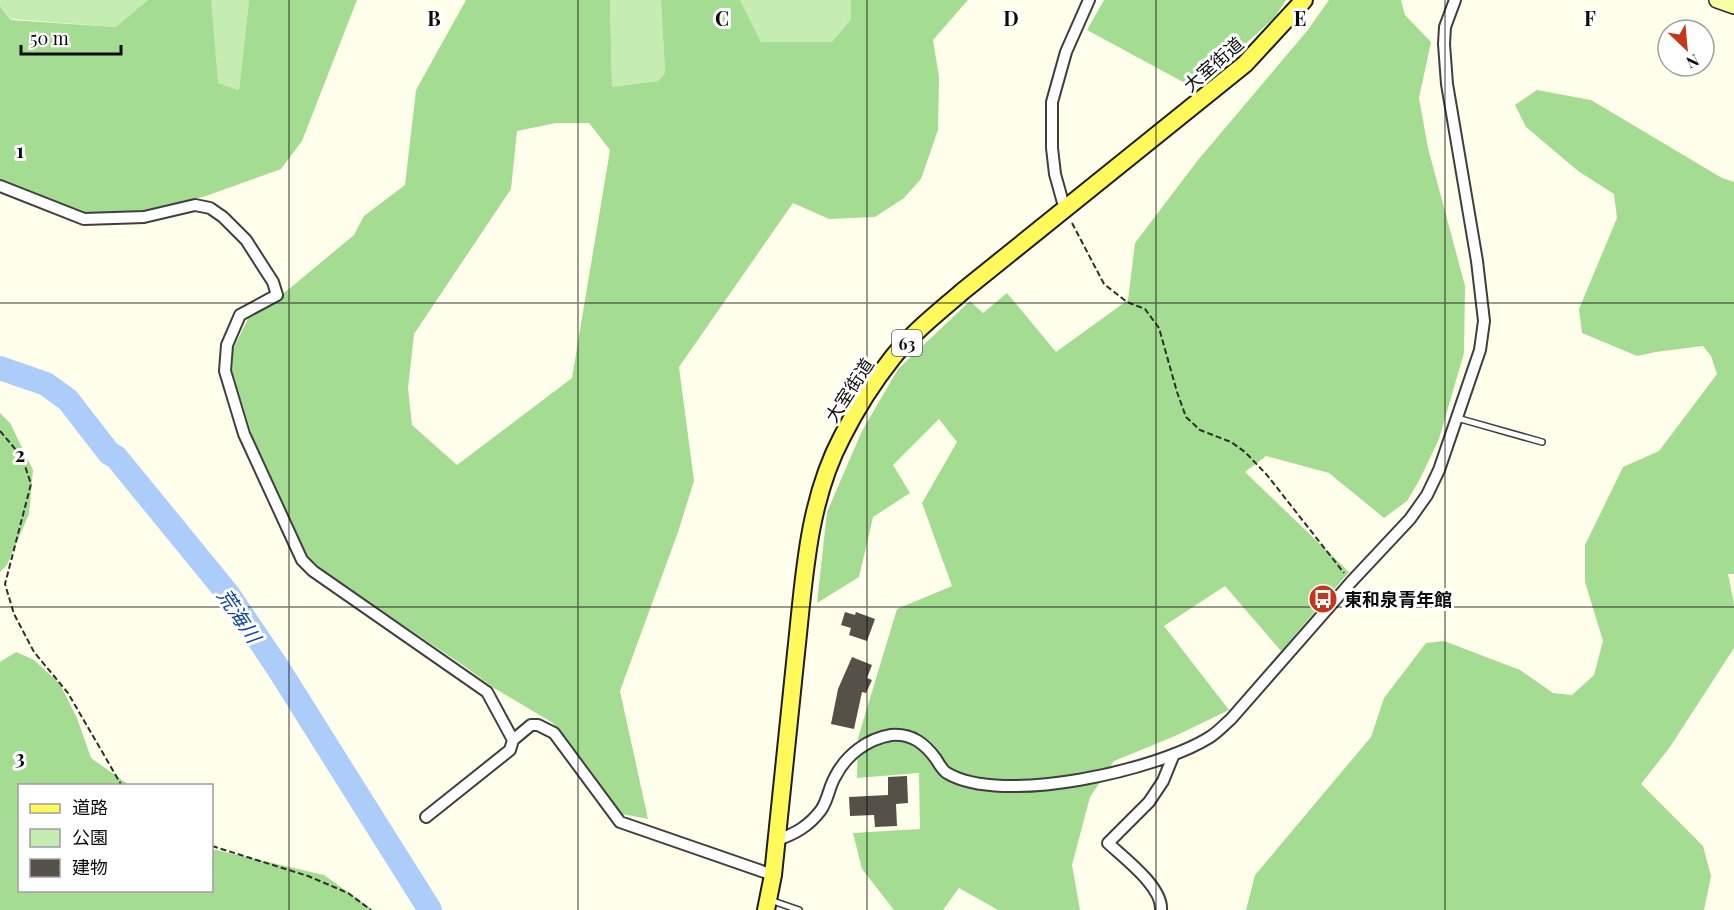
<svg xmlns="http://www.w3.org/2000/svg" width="1734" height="910" font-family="'Playfair Display','Noto Sans JP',serif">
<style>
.green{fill:#c4ecb3}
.forest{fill:#a4dd91;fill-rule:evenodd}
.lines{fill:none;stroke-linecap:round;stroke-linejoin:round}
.river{stroke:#accdfa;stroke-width:24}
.building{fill:#555048}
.lane-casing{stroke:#3f3f3f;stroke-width:8}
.street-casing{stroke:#3f3f3f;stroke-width:14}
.secondary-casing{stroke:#2e2e2e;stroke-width:18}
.primary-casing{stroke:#1d1d1d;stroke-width:20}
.path{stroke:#2e2e2e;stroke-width:2;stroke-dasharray:6 3;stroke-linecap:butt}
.lane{stroke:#fff;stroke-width:5}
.street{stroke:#fff;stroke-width:10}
.secondary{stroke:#f7ffa6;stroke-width:15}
.primary{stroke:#fff95b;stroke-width:16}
.grid{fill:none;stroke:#0c0c0c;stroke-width:1.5;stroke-opacity:0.55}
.labels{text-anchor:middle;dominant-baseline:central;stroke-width:6;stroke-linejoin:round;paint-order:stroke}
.shield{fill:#fff;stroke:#555;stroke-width:1.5}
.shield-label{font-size:16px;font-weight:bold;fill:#0c0c0c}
.street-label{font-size:18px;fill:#0c0c0c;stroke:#fff}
.poi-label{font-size:18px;font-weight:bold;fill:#0c0c0c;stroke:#fff;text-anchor:start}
.water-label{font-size:20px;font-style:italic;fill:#0e44a5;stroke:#fff}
.grid-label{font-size:20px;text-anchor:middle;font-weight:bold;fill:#0c0c0c;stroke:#fff;stroke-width:6;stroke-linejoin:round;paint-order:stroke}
</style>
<rect width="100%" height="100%" fill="#ffffeb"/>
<path class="green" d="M0,0H249L239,90L218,83L116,27L11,19L0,6Z
M610,0H661L665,73L658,81L612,87Z
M740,0H851V19L832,42H761Z"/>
<path class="forest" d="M148,0H211L218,83L239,90L249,0H357L302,141L281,169L206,196L143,213H81L0,181V6L11,20L116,27Z
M466,0H610L612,87L658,81L665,73L661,0H740L761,42H832L851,19V0H968L933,40L939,77L938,130L921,179L904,198L875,217L829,219L793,203L679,367L694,481L678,532L620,691L648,819L622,814L553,723L494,688L464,666L327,574L308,557L253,438L232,371L233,349L249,317L289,289L354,235L364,216L405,185L416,90ZM556,123H589L610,150L572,378L457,465L412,425L408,388L414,334L511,189L517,131Z
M1104,0H1286L1274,18L1196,89L1087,30Z
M1329,0H1401L1405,15L1431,42L1419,98L1428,148L1465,286L1464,353L1439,439L1420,479L1407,501L1384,518L1329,473L1266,456L1245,472L1349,572L1281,651L1225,586L1164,626L1229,710L1175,736L1114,761L1090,797L1072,865L1080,910H998L959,888L943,910H894L862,869L853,833L920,829L919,773L857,778L858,738L897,609L952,586L922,503L957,442L939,419L893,465L910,493L873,517L859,577L817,603L827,512L862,431L898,369L970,301L983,313L1007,293L1056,352L1128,300L1135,243L1198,160L1307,31Z
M1537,90L1591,100L1722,178L1734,182V574H1728L1734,604V648L1670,747L1641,784L1703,846L1711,876L1704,910H1246L1255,875L1371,737L1384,698L1426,643L1444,641L1520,670L1553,693L1572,695L1594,675L1603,641L1585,582V545L1623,467L1659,451L1717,374L1711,356L1703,346L1656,352L1637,356L1582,333L1579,309L1617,218L1614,194L1578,171L1526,127L1515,105Z
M0,413L10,423L33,470L29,514L7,565L0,572Z
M16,652L34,660L60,684L77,718L91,758L129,785L20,786V890H212V849L324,875L373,910H0V662Z"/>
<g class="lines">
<path class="river" d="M0,368L46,384L68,400L109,453L116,457L228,594L278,668L430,910"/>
</g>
<path class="building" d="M845,612L855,615L856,612L875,619L867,641L849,635L851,628L841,625Z
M852,657L872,665L867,678L872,680L866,693L862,692L854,729L831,724L838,689Z
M907,776L908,803L896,804L897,826L875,827L874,815L850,816L849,797L888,795V777Z"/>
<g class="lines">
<g class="lane-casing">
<path id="lane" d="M1457,418L1542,442
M770,900L799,910"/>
</g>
<g class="street-casing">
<path id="street" d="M0,186L84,219L144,217L195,205L210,208L223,217L246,240L273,282L277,295L240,315L227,345L225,371L244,434L302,560L313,571L487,692L513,740L510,750L426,817
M1065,210L1055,174L1052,148V102L1066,52L1089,0
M513,740L531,725H538L554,733L620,822L773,875
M777,840C795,834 809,826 821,810C828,800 829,787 835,777C846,755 867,739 891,735C912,733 925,744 936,759C939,764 943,771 947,773C1002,806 1158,770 1210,737C1218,732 1224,725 1231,719L1351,582L1410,519L1427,495L1439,470L1480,350L1484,321L1477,261L1447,84L1444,44L1445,27L1455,0
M1161,910C1163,887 1124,858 1108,843L1149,802L1163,781L1174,754"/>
</g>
<g class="secondary-casing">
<path id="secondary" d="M1717,0L1734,6"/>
</g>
<g class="primary-casing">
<path id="primary" d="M766,910L773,875C781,801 788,727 796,653C804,581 807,503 842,437C856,409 874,381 893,357C913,332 939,312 963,291L1245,64L1304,0"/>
</g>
<path class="path" d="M1072,223L1104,284L1127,302L1145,309L1159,328L1177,392L1186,417L1200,430L1231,442L1245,452L1267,475L1344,573
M0,431L22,457L31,484L5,584L14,614L34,652L68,693L122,786
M212,846L308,876L348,893L371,910"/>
<use href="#lane" class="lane"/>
<use href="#street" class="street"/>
<use href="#secondary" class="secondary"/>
<use href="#primary" class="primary"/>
</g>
<path class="grid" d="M289,0V910M578,0V910M867,0V910M1156,0V910M1445,0V910M0,303H1734M0,607H1734"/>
<defs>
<g id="bus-disc" transform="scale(1.5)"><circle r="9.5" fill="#c4371c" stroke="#fff"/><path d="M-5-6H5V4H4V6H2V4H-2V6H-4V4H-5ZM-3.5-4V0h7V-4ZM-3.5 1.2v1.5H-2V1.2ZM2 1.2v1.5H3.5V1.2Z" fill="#fff"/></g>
</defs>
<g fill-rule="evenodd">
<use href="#bus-disc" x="1323" y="599"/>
</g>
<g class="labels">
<rect class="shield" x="892" y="330" width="30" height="26" rx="4.5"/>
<g class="shield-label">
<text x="907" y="343">63</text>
</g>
<g class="street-label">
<text transform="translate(1213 64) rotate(-41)">大室街道</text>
<text transform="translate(849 390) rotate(-57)">大室街道</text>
</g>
<g class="poi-label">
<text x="1344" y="599">東和泉青年館</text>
</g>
<g class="water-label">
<text transform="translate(240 615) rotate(56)">荒海川</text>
</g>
</g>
<g class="grid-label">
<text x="434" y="26">B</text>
<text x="722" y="26">C</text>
<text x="1011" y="26">D</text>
<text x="1300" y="26">E</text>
<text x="1590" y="26">F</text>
<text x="20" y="158">1</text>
<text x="20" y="462">2</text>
<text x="20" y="765">3</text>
</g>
<rect x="18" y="784" width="195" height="108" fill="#ffffff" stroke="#9e9e9e" stroke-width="1.5"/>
<rect x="30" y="804" width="30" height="9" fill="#fff95b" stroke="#9e9e9e" stroke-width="1.5"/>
<text x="72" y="814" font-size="18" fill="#0c0c0c">道路</text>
<rect x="30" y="829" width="30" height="18" fill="#c4ecb3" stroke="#9e9e9e" stroke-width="1.5"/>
<text x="72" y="844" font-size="18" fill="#0c0c0c">公園</text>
<rect x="30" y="859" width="30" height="18" fill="#555048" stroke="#9e9e9e" stroke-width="1.5"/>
<text x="72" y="874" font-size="18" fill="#0c0c0c">建物</text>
<g transform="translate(1686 48) rotate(154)"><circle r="28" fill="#ffffff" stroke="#9e9e9e" stroke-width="1.5"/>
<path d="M0-4.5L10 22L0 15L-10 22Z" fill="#c4371c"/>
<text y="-9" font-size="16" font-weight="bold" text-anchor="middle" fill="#0c0c0c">N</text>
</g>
<path d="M21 45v9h100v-9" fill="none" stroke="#0c0c0c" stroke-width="3"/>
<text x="30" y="45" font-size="18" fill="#0c0c0c" stroke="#ffffff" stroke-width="4.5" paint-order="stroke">50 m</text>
</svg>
